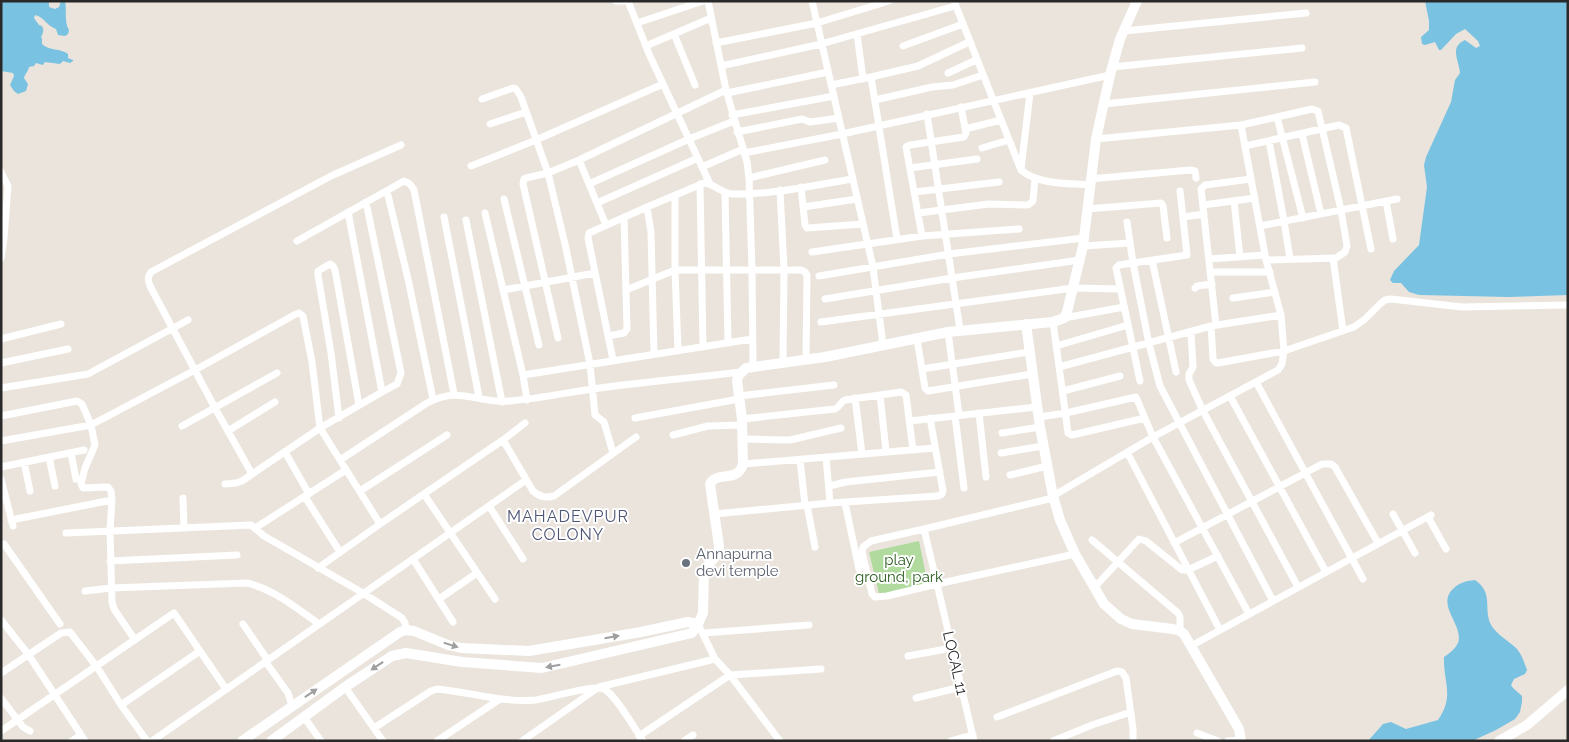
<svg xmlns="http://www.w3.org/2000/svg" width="1569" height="742" font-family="Raleway,sans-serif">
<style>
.green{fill:#b1db9e}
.water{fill:#7ac2e1}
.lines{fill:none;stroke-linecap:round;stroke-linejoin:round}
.street{stroke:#fff;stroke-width:7}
.secondary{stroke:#fff;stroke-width:10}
.oneway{fill:#9f9f9f}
.worship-dot{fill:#6b7280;stroke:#fff;stroke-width:2}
.labels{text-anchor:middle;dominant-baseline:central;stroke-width:4;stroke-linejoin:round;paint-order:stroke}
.worship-label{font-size:15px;fill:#5b616d;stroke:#fff;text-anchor:start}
.park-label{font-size:15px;fill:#2c5d21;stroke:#fff}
.street-label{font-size:15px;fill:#292929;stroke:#fff}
.neighbourhood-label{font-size:16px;letter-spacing:1px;fill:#4e5474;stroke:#fff}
</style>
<rect width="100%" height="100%" fill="#eae4dc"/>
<path class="green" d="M919,541L928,585L880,598L869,552Z"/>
<path class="water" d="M1,1H49V7L55,9L59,7L61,1H65C67,11 64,22 69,30L68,34L65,36L58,35L56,29C45,25 46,18 35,15L34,18L39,25L42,26C45,32 42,33 41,38H42V44C49,51 61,48 68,54V58L73,60V61L70,63L63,61L60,64L45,62L43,65L36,63L34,66L29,67C28,72 25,74 24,78L28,84L26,91L18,94L14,91L10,85L14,76L13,73L1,71Z
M1425,1H1568V295L1508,297L1419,295L1409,292L1401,283H1393L1390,280L1394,271L1419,245L1427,187L1424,165L1426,157L1451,102L1455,80L1460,73C1459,61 1449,47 1465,40L1476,48L1480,46L1478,41L1465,29L1456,34L1441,50H1439L1435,42L1425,45L1422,44L1421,37L1429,30V21Z
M1475,580C1494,593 1483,608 1491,625C1497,635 1509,641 1517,649C1522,655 1524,662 1527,670L1525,674L1514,679L1511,685L1513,688L1522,696V702L1520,712L1515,719L1496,730L1472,741H1368L1383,724L1391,722L1406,729L1438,720C1455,696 1443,682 1444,657C1450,653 1455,649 1458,643C1464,626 1438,607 1451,591C1458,583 1465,581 1475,580Z"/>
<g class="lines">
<path class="street" d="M616,1H628
M628,1L649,54L710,184
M708,1L726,90L747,162L749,178L752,269L753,367
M812,1L873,267L883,345
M954,1L1021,170C1039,185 1068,183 1090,185
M637,23L703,1
M1124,31L1306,13
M674,34L695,85
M857,34L863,79
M716,43L817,23L889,1
M646,46L711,18
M903,46L963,24
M721,66L821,44L955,6
M1112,67L1302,48
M948,73L976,60
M871,77L897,239
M831,85L871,77L918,66L969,42
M727,93L828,72
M482,99L513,88L516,89L521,97L548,173L526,178L524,179L523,184L558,338
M875,100L932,87L953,85L983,75
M1104,104L1315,82
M927,114L960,330
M732,115L834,96
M490,124L526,112
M965,129L1001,120
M737,132L802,119L810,122L839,118
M1302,134L1321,214
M1096,139L1241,125L1277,117L1303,218
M1269,141L1284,221L1290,259
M1245,146L1339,125L1346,128L1371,249
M982,148L1009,140
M744,153L842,134L1110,75
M579,160L606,225
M471,166L536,140L663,84
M702,167L743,149
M910,168L977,159
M1021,169L1030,93
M1,172L8,186L4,238L1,258
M749,178L825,160
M1090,179L1190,170L1195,171L1196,178
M589,184L689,139L734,121
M700,184L703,347
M801,187L805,225L807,228L863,224
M780,190L784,269L783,364
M387,191L408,279L433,399
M914,192L999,182
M725,193L728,343
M675,195V270L678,351
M504,199L539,345
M1234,201L1240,257
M1386,201L1393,239
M366,202L401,373L397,384L382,392
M597,203L698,158
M1203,205L1255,198
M647,207L651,232L654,354
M803,207L857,199
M1087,209L1161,203L1163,206L1167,238
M485,213L523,375L752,339
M918,213L989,204L1028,205L1033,201L1035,179
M444,217L479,397
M1183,217L1204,214
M466,220L502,402
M1127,222L1133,263L1149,344L1160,386L1273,601
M1260,226L1397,199
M922,236L906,147L910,145L964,137L966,133L961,107
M297,241L404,181C410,183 411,185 414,190L454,394
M1083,246L1130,243
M812,252L922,236L1019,229
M1333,258L1343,331
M1209,259L1265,255
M1152,260L1176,372
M1266,260L1336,258L1345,252L1347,246L1341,210L1318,111L1312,109L1277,117
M1210,272H1270
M819,276L949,254L1084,238
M1195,288L1197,286L1212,284
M503,290L595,273
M626,290L675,270H801L805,272L807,275L806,360
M1233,298L1275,292
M825,299L952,278L1080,260
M1064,318L1124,307
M821,322L1073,288L1120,289
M1053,322L1068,433L1072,435L1145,418
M1216,325L1201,189L1205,185L1251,179
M1211,326L1213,359L1216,363H1218L1284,351L1354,327L1365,319L1380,304L1385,300L1391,299L1462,307L1568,305
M948,332L959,415
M1191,332L1193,367L1189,374V380L1203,411L1298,587
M608,336L624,333L627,329L624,217
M1,339L61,324
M917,339L925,388L928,391L1032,374
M1056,346L1128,325
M613,360L588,238L589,233L647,207L704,183C715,184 722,194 733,194C771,195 814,185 853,179
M1,363L68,349
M1059,367L1211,326L1281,315
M922,369L1029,352
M523,375L527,400
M1140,381L1116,268L1119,265L1187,255L1180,191
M1256,382L1363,579
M1,388L88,374L188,320
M1063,391L1120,376
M880,395L886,451
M739,396L834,385
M1230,396L1326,572
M855,398L862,454
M979,413L986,477
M1,416L77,401L82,404L91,425L1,441
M955,416L964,488
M1039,417L1066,413L1136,397L1153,437L1249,614
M339,418L331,353L318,275V271L330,264L333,266L335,270L359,405
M635,418L739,399
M742,419L835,409C840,407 840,402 845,400L901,392L906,395L913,450
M910,421L1037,407
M182,426L277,373
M228,431L275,402
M1002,433L1040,427
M673,435L708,426L743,425
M744,439L790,440L841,428
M503,440L533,491C540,497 545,498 554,496L636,437
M285,452L309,494
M1127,452L1220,630
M71,453L76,479
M613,453L604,422L595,415L590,364L565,244L548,173L579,160L726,90
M1001,453L1043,446
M49,457L55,486
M826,457L830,503L938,496L942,494L943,491L930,418
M340,460L427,403C461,385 477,404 509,401C537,399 565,393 592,389C642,382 691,378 741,372
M800,460L805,505
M24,462L30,491
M743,464L935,448
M1,467L84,450
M252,474L215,408L150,286C148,280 147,278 151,272L331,176L401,145
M1010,475L1047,466
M1,479L13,526
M225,484L236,483L242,481L320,428L382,392L348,212
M829,486L846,482L940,472
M360,491L447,435
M424,494L495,599
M1053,496L1153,437L1278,370L1282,364L1284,351L1281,315L1266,260L1241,125
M305,497L340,552
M183,498L184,528
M845,503L859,569
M807,505L815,547
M489,506L523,559
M714,514L830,503
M1393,514L1415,553
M1428,517L1446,549
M11,520L112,500
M255,528L346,470
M924,529L937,584L887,596L875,597L872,594L862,552L863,547L871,541L924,529L1053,498
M66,533L251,525L264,536L363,593L402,618L405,623L406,630
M1092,540L1178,613L1180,617V631
M1174,543L1322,464H1331L1335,467L1378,543
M4,544L60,624
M413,559L453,622
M110,561L237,555
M318,568L380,524L503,440L525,423
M1094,588L1139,539L1146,541L1182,570H1188L1218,556
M85,591L111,588L247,583C273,589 297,608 319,624
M439,599L477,573
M1,620L28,654L85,741
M243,624L267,659
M698,624L715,659L730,675L780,741
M703,633L809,625
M135,640L114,609L112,602L110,531L112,500L111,491L108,487L83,488L81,484L85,468L95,445L91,425L195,370L296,314L299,313L303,316L312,362L320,428L380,524
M1191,646L1431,515
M908,656L952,648
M265,661L288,693L292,706
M1,673L61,633L70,632L97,667L121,705L147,741
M345,687L383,741
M1,698L23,727L30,731
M916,698L961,687
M121,705L200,651
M304,717L321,741
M997,717L1117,671L1122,672L1126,678L1133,729V741
M374,728L431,691L437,689C470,692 503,703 536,700C550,698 594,684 604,689C615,694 635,729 643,741
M1,731L174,613L226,689
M1197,733L1218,741
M639,736L730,675L821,669
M72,741L81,735
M152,741L526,480
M437,741L500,699
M522,741L599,687L715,659
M684,741L693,735
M951,741L973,735
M974,741L937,584L1075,554
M1053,741L1092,725L1131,712
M1228,741L1241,740"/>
<path class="secondary" d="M1026,324L1040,427L1053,496L1060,520L1075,554L1104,604L1121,619L1132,624L1173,629L1180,631L1184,634L1239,729L1241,741
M242,741L400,632L406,630L414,631L448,645L461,648L529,651L641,632L688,622L698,624
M271,741L345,687L392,656L406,653L462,662L542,668L692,633L698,624L703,613L704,570L719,552V546L710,484C717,470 737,484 743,464L742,419L737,381L738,376L746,368L825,357L948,332L1053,322L1064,318L1067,312L1083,246L1096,139L1110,75L1120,39L1137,1
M1499,741L1527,725L1568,690"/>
</g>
<defs><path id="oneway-solid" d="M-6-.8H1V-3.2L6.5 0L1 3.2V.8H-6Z" transform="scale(1.25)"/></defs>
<g class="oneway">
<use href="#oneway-solid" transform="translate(612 637) rotate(-10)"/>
<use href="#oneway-solid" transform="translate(451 645) rotate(17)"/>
<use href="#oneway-solid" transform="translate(377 666) rotate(146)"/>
<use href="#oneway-solid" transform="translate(553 666) rotate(170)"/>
<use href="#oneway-solid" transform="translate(311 693) rotate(-34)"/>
</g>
<circle class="worship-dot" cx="686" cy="563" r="5"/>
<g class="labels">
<g class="worship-label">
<text x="696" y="554">Annapurna<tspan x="696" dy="17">devi temple</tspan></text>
</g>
<g class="park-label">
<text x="899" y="560">play<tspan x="899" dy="17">ground, park</tspan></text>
</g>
<g class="street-label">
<text transform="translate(955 663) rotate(77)">LOCAL 11</text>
</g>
<g class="neighbourhood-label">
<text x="568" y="516">MAHADEVPUR<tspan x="568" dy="18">COLONY</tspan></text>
</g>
</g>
<rect width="1569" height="742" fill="none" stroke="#292929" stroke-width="5"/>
</svg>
